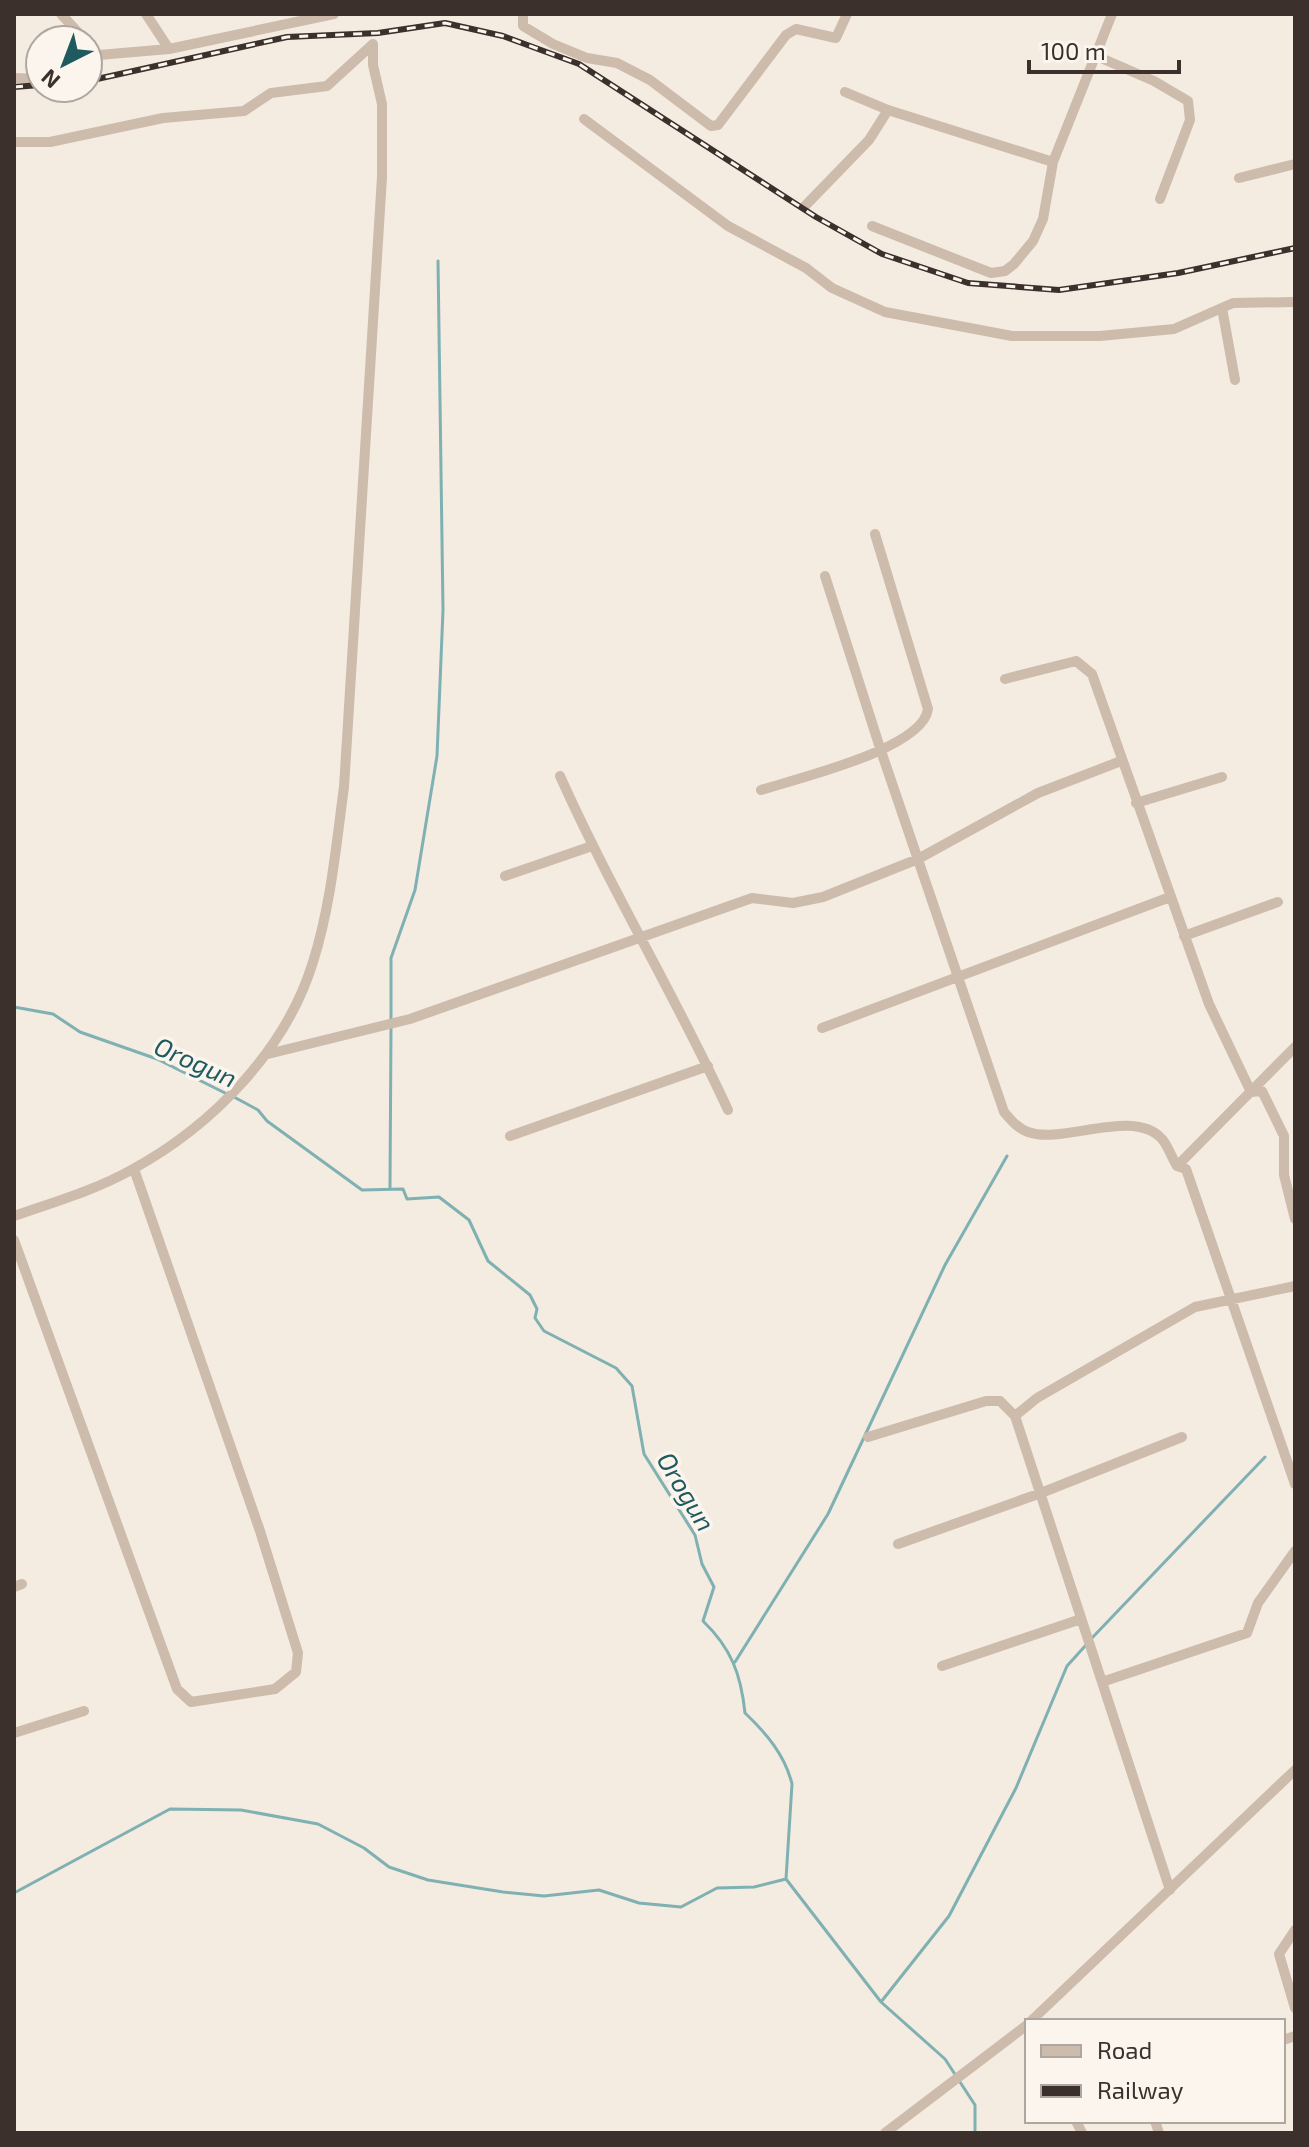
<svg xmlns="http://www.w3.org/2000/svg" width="1309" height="2147" font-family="'Exo 2',sans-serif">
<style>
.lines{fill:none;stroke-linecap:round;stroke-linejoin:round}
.stream{stroke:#7fb0b2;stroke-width:3}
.minor{stroke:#cdbbac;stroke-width:10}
.rail-casing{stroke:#3b302b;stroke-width:6}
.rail{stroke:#fbf5ee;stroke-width:3;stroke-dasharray:9;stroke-linecap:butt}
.labels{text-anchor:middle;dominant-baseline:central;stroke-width:7;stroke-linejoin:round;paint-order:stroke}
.water-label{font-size:26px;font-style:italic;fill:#1f5a5e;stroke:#fbf5ee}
</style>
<rect width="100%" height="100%" fill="#f4ebe1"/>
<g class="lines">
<path class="stream" d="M14,1007L53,1014L80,1032L157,1059L227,1094
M391,1019V958L415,890L437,756L443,610L438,261
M234,1097L258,1110L267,1121L362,1190L403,1189L407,1199L439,1197L469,1220L488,1261L530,1295L537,1309L535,1318L544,1331L616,1368L632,1386L644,1454L695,1535L702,1564L714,1587L703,1621C731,1648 741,1674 745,1713C766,1733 785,1755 792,1784L786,1879L881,2002L945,2059L975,2105V2133
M390,1187L391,1027
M1091,1639L1265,1457
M735,1662L828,1514L945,1265L1007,1156
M14,1893L170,1809L241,1810L318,1824L364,1848L389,1867L428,1880L503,1892L544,1896L599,1890L639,1903L681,1907L717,1888L754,1887L786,1879
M881,2002L949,1916L1016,1788L1067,1666L1086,1645"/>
<path class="minor" d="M61,14L85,40
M146,14L169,49
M523,14V26L553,44L587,58L617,63L650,80L711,126L718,125L786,35L796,29L836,38L847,14
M1094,55L1154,81L1188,101L1190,120L1160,199
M88,61L99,55L169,49L334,14
M14,78L40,79
M845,92L888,110L1053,162
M584,119L728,226L806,268L832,288L885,312L1012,336H1100L1174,329L1233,303L1295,302
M14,142H50L163,118L244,111L271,93L327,86L373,44
M1239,178L1295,164
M804,207L869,140L888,110
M872,226L991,273L1005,271L1014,264L1033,241L1043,219L1053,162L1112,14
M1222,308L1235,380
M825,576L881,751L1004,1112C1011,1120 1017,1128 1028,1132C1063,1145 1133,1107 1162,1139C1168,1146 1172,1158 1177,1166L1186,1169L1295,1484
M1005,679L1076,661L1092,674L1209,1004L1251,1092L1262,1091L1284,1136V1175L1295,1219
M560,776C611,890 676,997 728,1110
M761,790C798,778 923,749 928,709L875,534
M1136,803L1222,777
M505,876L592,846
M1184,936L1278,902
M822,1028L1170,897
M268,1054L410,1019L752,898L793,903L823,897L918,859L1038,793L1121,761
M510,1136L708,1066
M1177,1166L1295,1047
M14,1216C54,1202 96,1190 133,1169C213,1125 286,1050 313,962C331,905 336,846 344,787L382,177V104L373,65V44
M14,1240L177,1689L191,1702L275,1689L296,1672L298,1653L260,1531L134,1169
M1015,1416L1170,1890
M868,1437L986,1401H1000L1015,1416L1037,1398L1195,1307L1295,1286
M898,1544L1041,1493L1182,1437
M14,1587L22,1584
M942,1666L1081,1619
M1102,1682L1247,1633L1258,1603L1295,1551
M14,1733L84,1711
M1295,1930L1279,1954L1295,2008
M1031,2021L1295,1770
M1283,2040L1295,2036
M1076,2121L1082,2133
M1155,2121L1159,2133
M885,2133L1027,2025"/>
<g class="rail-casing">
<path id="rail" d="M88,81L287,37L378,33L445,23L503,36L579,64L816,217L882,254L968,283L1059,290L1178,273L1295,248
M14,87L40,85"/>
</g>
<use href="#rail" class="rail"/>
</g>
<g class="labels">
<g class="water-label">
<text transform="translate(196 1061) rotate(24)">Orogun</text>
<text transform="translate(687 1491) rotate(59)">Orogun</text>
</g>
</g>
<rect width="1309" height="2147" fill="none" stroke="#3b302b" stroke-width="32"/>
<rect x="1025" y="2019" width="260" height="104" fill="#fbf5ee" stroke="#aea6a0" stroke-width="2"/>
<rect x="1041" y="2045" width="40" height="12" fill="#cdbbac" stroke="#aea6a0" stroke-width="2"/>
<text x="1097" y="2059" font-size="24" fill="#3b302b">Road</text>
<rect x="1041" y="2085" width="40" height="12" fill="#3b302b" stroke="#aea6a0" stroke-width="2"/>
<text x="1097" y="2099" font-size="24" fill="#3b302b">Railway</text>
<g transform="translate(64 64) rotate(222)"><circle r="38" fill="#fbf5ee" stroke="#aea6a0" stroke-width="2"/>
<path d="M0-6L14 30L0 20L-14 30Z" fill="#1f5a5e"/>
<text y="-12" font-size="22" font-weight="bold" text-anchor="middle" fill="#3b302b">N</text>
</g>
<path d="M1029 60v12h150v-12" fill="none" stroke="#3b302b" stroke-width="4"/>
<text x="1041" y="60" font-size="24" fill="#3b302b" stroke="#fbf5ee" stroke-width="6" paint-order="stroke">100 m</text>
</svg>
